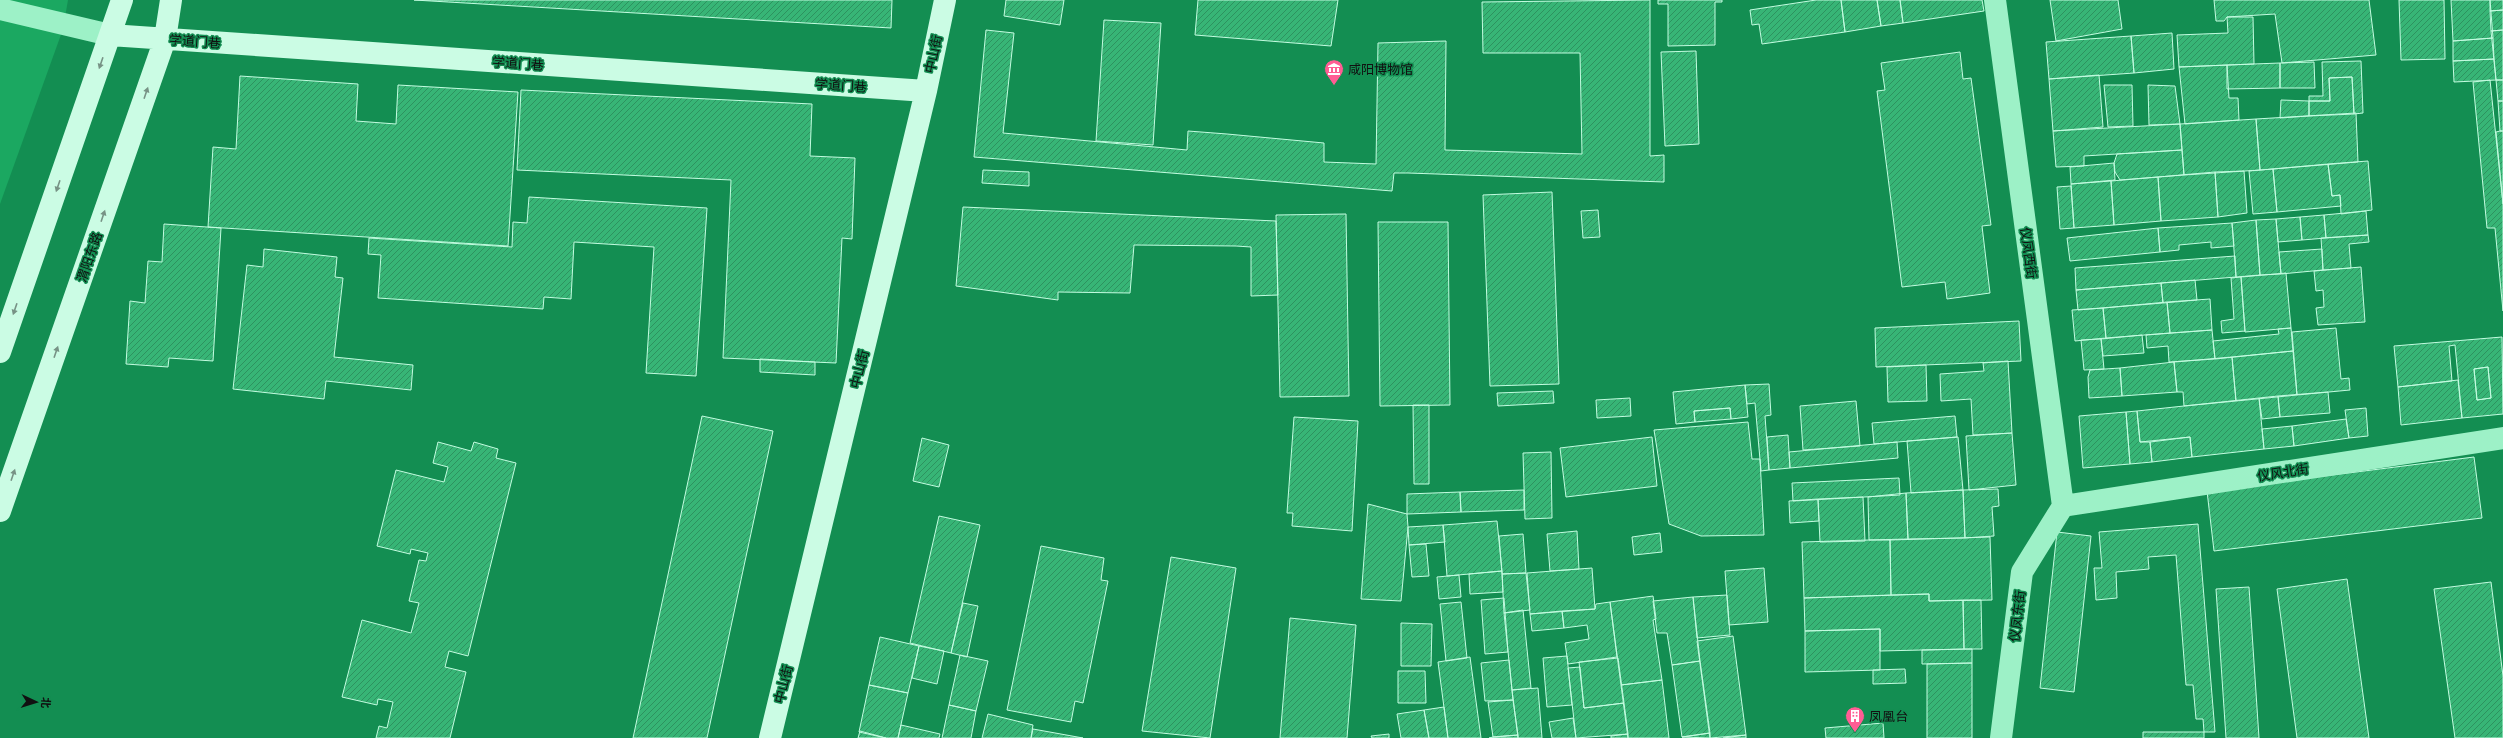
<svg xmlns="http://www.w3.org/2000/svg" width="2503" height="738" font-family="'Exo 2','Noto Sans SC',sans-serif">
<style>
.green{fill:#1ba861}
.building{fill:url(#building-hatch);stroke:#c3fce0;fill-rule:evenodd}
.lines{fill:none;stroke-linecap:round;stroke-linejoin:round}
.street{stroke:#9df1c7;stroke-width:22}
.secondary{stroke:#cbfce4;stroke-width:22}
.oneway{fill:#779285}
.labels{text-anchor:middle;dominant-baseline:central;stroke-width:3;stroke-linejoin:round;paint-order:stroke}
.street-label{font-size:13px;fill:#111;stroke:#138e52}
.poi-label{font-size:13px;fill:#111;stroke:#138e52;text-anchor:start}
</style>
<defs>
<pattern id="building-hatch" width="6" height="6" patternUnits="userSpaceOnUse"><rect width="6" height="6" fill="#37b576"/><path d="M-1 1l2-2M0 6l6-6M5 7l2-2" fill="none" stroke="#2d925f"/></pattern>
</defs>
<rect width="100%" height="100%" fill="#138e52"/>
<path class="green" d="M0,0H68L63,29L0,204Z"/>
<path class="building" d="M414,0H892L891,28Z
M1006,0H1064L1060,25L1004,16Z
M1198,0H1338L1331,46L1195,35Z
M1650,0V156L1664,155V182L1408,173H1394L1392,191L974,157L986,30L1014,33L1003,133L1187,150L1188,131L1227,134L1324,143V162L1376,164L1378,43L1446,41L1445,150L1582,154L1580,53H1483L1482,2Z
M1658,0H1722V2H1715V45L1668,46V4H1658Z
M1816,0H1841L1845,32L1762,44L1759,24L1752,25L1750,10Z
M1841,0H1877L1881,26L1845,32Z
M1877,0H1900L1903,23L1881,26Z
M1900,0H1982L1984,11L1903,23Z
M2050,0H2118L2122,29L2056,41Z
M2214,0H2369L2376,55L2282,63L2275,14L2227,17L2224,21H2216Z
M2399,0H2444L2445,59L2401,60Z
M2451,0H2490L2493,38L2453,41Z
M2490,0H2503V10L2490,11Z
M2503,10V30L2491,31L2490,11Z
M2227,17H2253L2254,64L2179,67L2177,35L2228,33Z
M1104,20L1161,23L1153,145L1096,141Z
M2503,30V80H2496L2491,31Z
M2172,33L2174,69L2134,73L2131,36Z
M2131,36L2134,73L2049,79L2046,42Z
M2493,38L2494,59L2453,61V41Z
M1696,51L1699,144L1665,146L1661,52Z
M1960,52L1963,79L1971,78L1991,225L1982,226L1990,293L1947,299L1945,282L1902,287L1877,91L1885,90L1881,63Z
M2494,59L2496,80L2454,82L2453,61Z
M2361,61L2363,113L2354,114L2352,77L2329,78L2330,101H2309V96H2323L2322,62Z
M2314,62L2315,88H2280V63Z
M2280,63V88L2227,89V65Z
M2227,65L2229,98H2238L2239,120L2185,124L2179,67Z
M2099,75L2103,127L2053,131L2049,79Z
M240,76L358,84L356,121L396,124L398,85L518,92L508,246L208,227L213,147L236,149Z
M2352,77L2354,114L2309,116V101H2330L2329,78Z
M2490,80L2503,204V311L2495,228H2487L2473,82Z
M2496,80H2503V101H2498Z
M2104,85H2132L2133,126L2108,127Z
M2148,85L2175,86L2180,124L2149,125Z
M521,90L812,104L810,156L855,158L852,239L842,238L836,363L723,358L731,180L517,170Z
M2281,100L2309,101V116L2280,118Z
M2498,101H2503V131H2500Z
M2356,113L2358,162L2260,170L2256,119Z
M2256,119L2260,170L2184,175L2180,124Z
M2180,124L2182,150L2084,156V166L2056,167L2053,131Z
M2500,131H2503V204L2496,132Z
M2182,150L2184,175L2120,180L2115,172L2114,163L2117,154Z
M2368,161L2372,210L2341,214L2340,195L2332,196L2328,164Z
M2114,163L2115,180L2071,184L2070,167Z
M2328,164L2332,196L2340,195L2341,206L2277,212L2273,169Z
M2273,169L2277,212L2253,214L2249,171Z
M983,170L1029,172V186L982,183Z
M2244,171L2247,213L2218,217L2215,172Z
M2215,172L2218,217L2161,221L2158,177Z
M2158,177L2161,221L2114,225L2111,181Z
M2111,181L2114,225L2074,228L2071,184Z
M2071,186L2074,228L2060,229L2057,187Z
M1552,192L1559,384L1490,386L1483,195Z
M529,197L707,208L696,376L646,373L654,247L574,242L571,299L544,297L543,309L378,298L381,255L368,254L369,238L512,247L513,222L527,223Z
M963,207L1276,221L1278,295L1251,296V247L1236,246L1134,245L1130,293L1058,292V300L956,286Z
M1598,210L1600,237L1583,238L1581,211Z
M2366,211L2368,235L2326,238L2324,215Z
M1346,214L1349,396L1280,397L1276,215Z
M2324,215L2326,238L2302,240L2300,217Z
M2300,217L2302,240L2278,242L2276,219Z
M2276,219L2281,274L2260,275L2256,220Z
M2256,220L2260,275L2236,277L2232,223Z
M1378,222H1448L1450,405L1380,406Z
M2232,223L2234,246L2211,248V242L2179,245V250L2160,252L2158,228Z
M164,224L221,228L213,361L169,358L168,367L126,364L130,301L145,303L148,261L162,262Z
M2158,228L2160,252L2070,261L2067,238Z
M2368,235L2369,242L2349,244L2351,268L2323,270L2321,238Z
M264,249L337,257L335,277L343,278L334,357L413,365L411,390L326,381L324,399L233,389L247,265L263,267Z
M2322,249L2323,270L2281,274L2279,252Z
M2235,256L2236,277L2076,290L2075,268Z
M2361,267L2365,322L2318,325L2316,308L2324,307L2323,290L2316,291L2314,271Z
M2286,273L2291,328L2245,332L2241,277Z
M2241,277L2245,331L2222,333L2221,321L2234,319L2231,278Z
M2195,280L2197,300L2163,303L2161,283Z
M2161,283L2163,303L2078,310L2076,290Z
M2210,299L2212,330L2170,333L2167,302Z
M2167,302L2170,333L2106,338L2103,308Z
M2103,308L2106,338L2075,341L2072,310Z
M2019,321L2021,361L1876,367L1875,328Z
M2291,328L2293,351L2215,359L2213,341L2279,334L2278,329Z
M2336,328L2341,379L2349,378L2350,390L2297,395L2292,332Z
M2212,330L2215,359L2169,362L2168,346L2147,348L2146,335Z
M2142,335L2144,353L2103,356L2101,339Z
M2502,337L2503,414L2462,418L2455,345L2449,346L2452,381L2398,387L2394,346ZM2488,367L2491,398L2477,400L2474,369Z
M2101,339L2104,369L2084,370L2081,340Z
M2293,351L2297,395L2236,401L2232,357Z
M2232,357L2236,401L2184,406L2183,392H2177L2174,362Z
M760,359L815,362V375L760,372Z
M2008,361L2012,433L1973,435L1971,399L1941,401L1940,374L1984,371L1983,363Z
M2174,362L2177,392L2122,396L2120,368Z
M1926,365L1927,401L1888,402L1887,367Z
M2488,367L2491,398L2477,400L2474,369Z
M2120,368L2122,396L2089,398L2088,377L2090,370Z
M2458,380L2462,418L2401,425L2398,387Z
M1769,384L1771,415L1765,416L1769,470L1761,471L1755,403L1747,404L1745,385Z
M1745,385L1748,417L1731,419L1730,408L1694,411L1695,422L1676,424L1673,392Z
M1553,391L1554,403L1498,406L1497,393Z
M2328,392L2330,413L2280,417L2278,396Z
M2278,396L2280,417L2262,419L2259,398Z
M1630,398L1631,416L1597,418L1596,400Z
M2259,398L2264,449L2192,457L2190,437L2140,442L2137,411Z
M1856,401L1860,446L1803,450L1800,406Z
M1413,405H1429V484H1414Z
M1730,408L1731,419L1695,422L1694,411Z
M2366,408L2368,436L2349,438L2345,410Z
M2137,411L2140,442H2150L2152,462L2130,464L2126,412Z
M2126,412L2130,464L2083,468L2079,416Z
M702,416L773,431L707,738H633Z
M1955,416L1957,437L1874,444L1872,423Z
M1294,417L1358,421L1352,531L1292,526L1293,513H1287Z
M2346,419L2349,438L2294,446L2292,426Z
M1748,422L1752,459H1760L1764,535L1701,536L1669,524L1654,430Z
M2292,426L2294,446L2264,449L2262,429Z
M2012,433L2016,485L1969,490L1966,436Z
M1788,435L1790,468L1769,470L1767,437Z
M1652,437L1657,486L1566,497L1560,448Z
M1958,437L1963,490L1911,493L1907,441Z
M2190,437L2192,457L2152,462L2150,442Z
M922,438L949,445L939,487L913,481Z
M438,442L471,451L474,442L498,449L496,458L516,463L468,656L449,651L445,667L466,672L450,738H376L379,726L387,728L393,702L378,699L377,705L342,697L362,620L411,633L419,603L409,601L419,560L426,561L428,553L411,549L410,554L377,546L396,470L444,482L448,467L433,463Z
M1897,442L1898,458L1790,468L1789,452Z
M1551,452L1552,518L1525,519L1523,453Z
M2474,457L2482,518L2214,551L2207,491Z
M1899,478L1900,495L1793,501L1792,483Z
M1998,489L1999,506L1992,507L1994,536L1965,538L1963,490Z
M1524,490V510L1461,512L1460,492Z
M1963,490L1965,538L1908,539L1906,493Z
M1460,492L1461,512L1407,514V494Z
M1906,493L1908,539L1869,540L1868,497Z
M1863,497L1865,541L1820,542L1818,499Z
M1818,499L1819,521L1790,523L1789,501Z
M1368,504L1407,514L1408,527L1401,601L1361,599Z
M939,516L980,525L951,653L910,643Z
M1497,521L1502,571L1447,576L1443,525Z
M2198,524L2215,732H2204L2203,719H2196L2193,685H2186L2176,555L2148,557L2149,569L2116,572L2117,598L2096,600L2094,568H2102L2099,532Z
M1443,525L1445,542L1409,545L1408,527Z
M1577,531L1579,569L1550,571L1547,534Z
M2057,532L2091,536L2074,692L2040,688Z
M1660,533L1662,552L1634,555L1632,537Z
M1523,534L1526,573L1502,574L1499,536Z
M1990,537L1992,600L1929,601V594L1891,595L1890,540Z
M1869,540H1890L1891,595L1804,598L1802,542Z
M1426,544L1429,576L1412,577L1409,545Z
M1041,546L1104,558L1101,580L1108,581L1083,703L1075,701L1071,722L1007,710Z
M1171,557L1236,568L1210,738L1142,731Z
M1592,568L1595,609L1530,614L1527,573Z
M1764,568L1768,622L1729,625L1725,571Z
M1502,571L1503,592L1470,594L1469,574Z
M1526,573L1530,610L1504,613L1502,574Z
M1459,575L1461,597L1439,599L1437,577Z
M2347,579L2369,738H2297L2277,589Z
M2491,582L2503,676V738H2455L2434,589Z
M2249,587L2259,738H2226L2216,589Z
M1929,594V601L1963,600L1964,649L1880,651V629L1805,631L1804,598Z
M1727,595L1730,635L1697,638L1693,597Z
M1653,596L1656,619L1653,620L1662,680L1621,685L1610,602Z
M1693,597L1700,661L1672,665L1667,633H1657L1653,601Z
M1504,598L1508,652L1485,654L1481,600Z
M1963,600H1981L1982,649H1964Z
M1461,602L1467,658L1446,661L1440,604Z
M1610,602L1617,657L1568,664L1565,643L1589,639L1587,625L1564,628L1562,611L1595,609L1596,604Z
M963,603L978,606L967,657L951,653Z
M1523,610L1531,688L1512,690L1504,613Z
M1562,611L1564,628L1532,631L1530,614Z
M1290,618L1356,625L1347,738H1280Z
M1401,623L1432,624L1431,666H1401Z
M1880,629V670L1805,672V631Z
M1733,636L1746,735L1710,738L1697,641Z
M880,637L919,646L908,693L869,685Z
M919,646L944,651L937,684L912,678Z
M1972,649V663L1922,664V650Z
M960,655L988,661L976,711L949,705Z
M1567,656L1572,705L1547,707L1543,658Z
M1470,657L1481,738H1448L1438,662Z
M1618,658L1624,703L1584,708L1579,662Z
M1509,660L1513,700L1485,701L1481,663Z
M1700,661L1710,733L1682,737L1672,665Z
M1972,663V738H1927V664Z
M1580,667L1584,708L1624,703L1628,734L1576,738L1568,668Z
M1905,669L1906,683L1873,684V670Z
M1398,671H1425L1426,703H1398Z
M1662,680L1669,738H1628L1621,685Z
M869,685L908,693L898,738H886L859,732Z
M1538,688L1542,738H1518L1512,690Z
M1513,700L1518,735L1493,737L1488,702Z
M949,705L976,711L971,738H942Z
M1444,707L1448,738H1429L1424,710Z
M1424,710L1429,738H1401L1397,714Z
M988,714L1033,725L1031,738H982Z
M1573,718L1576,738H1552L1549,722Z
M1883,723L1884,738H1826L1825,728Z
M901,725L940,734L939,738H898Z
M1033,729L1083,738H1031Z
M860,731L886,738H858Z
M2143,732H2204V738H2143Z
M1710,733V738L1682,737Z
M1389,734V738H1372L1371,736Z
M1628,734V738H1611V736Z
M1518,735V738H1489L1493,737Z
M1746,735V738H1723Z"/>
<g class="lines">
<path class="street" d="M1995,0L2063,506
M0,9L110,35
M2063,506L2503,438
M2001,738L2022,572L2063,506"/>
<path class="secondary" d="M110,35L926,91
M0,352L122,0
M0,511L165,39L171,0
M770,738L926,91L945,0"/>
</g>
<defs><path id="oneway-solid" d="M-6-.8H1V-3.2L6.5 0L1 3.2V.8H-6Z"/></defs>
<g class="oneway">
<use href="#oneway-solid" transform="translate(101 63) rotate(109)"/>
<use href="#oneway-solid" transform="translate(146 93) rotate(-71)"/>
<use href="#oneway-solid" transform="translate(58 186) rotate(109)"/>
<use href="#oneway-solid" transform="translate(103 216) rotate(-71)"/>
<use href="#oneway-solid" transform="translate(15 309) rotate(109)"/>
<use href="#oneway-solid" transform="translate(56 352) rotate(-71)"/>
<use href="#oneway-solid" transform="translate(13 475) rotate(-71)"/>
</g>
<defs>
<g id="museum-pin" transform="scale(1)"><path d="M0 17L-7.5 6A9.5 9.5 0 1 1 7.5 6Z" fill="#ff5d94" stroke="#138e52"/><path d="M0-6L6-3V-2H-6V-3ZM-5-1h2V3h-2ZM-1-1h2V3h-2ZM3-1h2V3H3ZM-6 4H6V6H-6Z" fill="#fff"/></g>
<g id="building-pin" transform="scale(1)"><path d="M0 17L-7.5 6A9.5 9.5 0 1 1 7.5 6Z" fill="#ff5d94" stroke="#138e52"/><path d="M-4-6H4V6H1V3H-1V6H-4ZM-2.5-4.3h1.7v1.8h-1.7ZM.8-4.3h1.7v1.8H.8ZM-2.5-1h1.7V.8h-1.7ZM.8-1h1.7V.8H.8Z" fill="#fff"/></g>
</defs>
<g fill-rule="evenodd">
<use href="#museum-pin" x="1334" y="69"/>
<use href="#building-pin" x="1855" y="716"/>
</g>
<g class="labels">
<g class="street-label">
<text transform="translate(195 41) rotate(4)">学道门巷</text>
<text transform="translate(933 54) rotate(-78)">中山街</text>
<text transform="translate(518 63) rotate(4)">学道门巷</text>
<text transform="translate(841 85) rotate(4)">学道门巷</text>
<text transform="translate(2029 253) rotate(82)">仪凤西街</text>
<text transform="translate(89 257) rotate(-71)">渭阳东路</text>
<text transform="translate(859 369) rotate(-76)">中山街</text>
<text transform="translate(2283 472) rotate(-9)">仪风北街</text>
<text transform="translate(2017 616) rotate(-83)">仪凤东街</text>
<text transform="translate(783 684) rotate(-76)">中山街</text>
</g>
<g class="poi-label">
<text x="1348" y="69">咸阳博物馆</text>
<text x="1869" y="716">凤凰台</text>
</g>
</g>
<g transform="translate(36 702) rotate(94)" stroke="#138e52" stroke-width="3" paint-order="stroke">
<path d="M0-3L7 15L0 10L-7 15Z" fill="#111111"/>
<text y="-6" font-size="11" font-weight="bold" text-anchor="middle" fill="#111111">北</text>
</g>
</svg>
